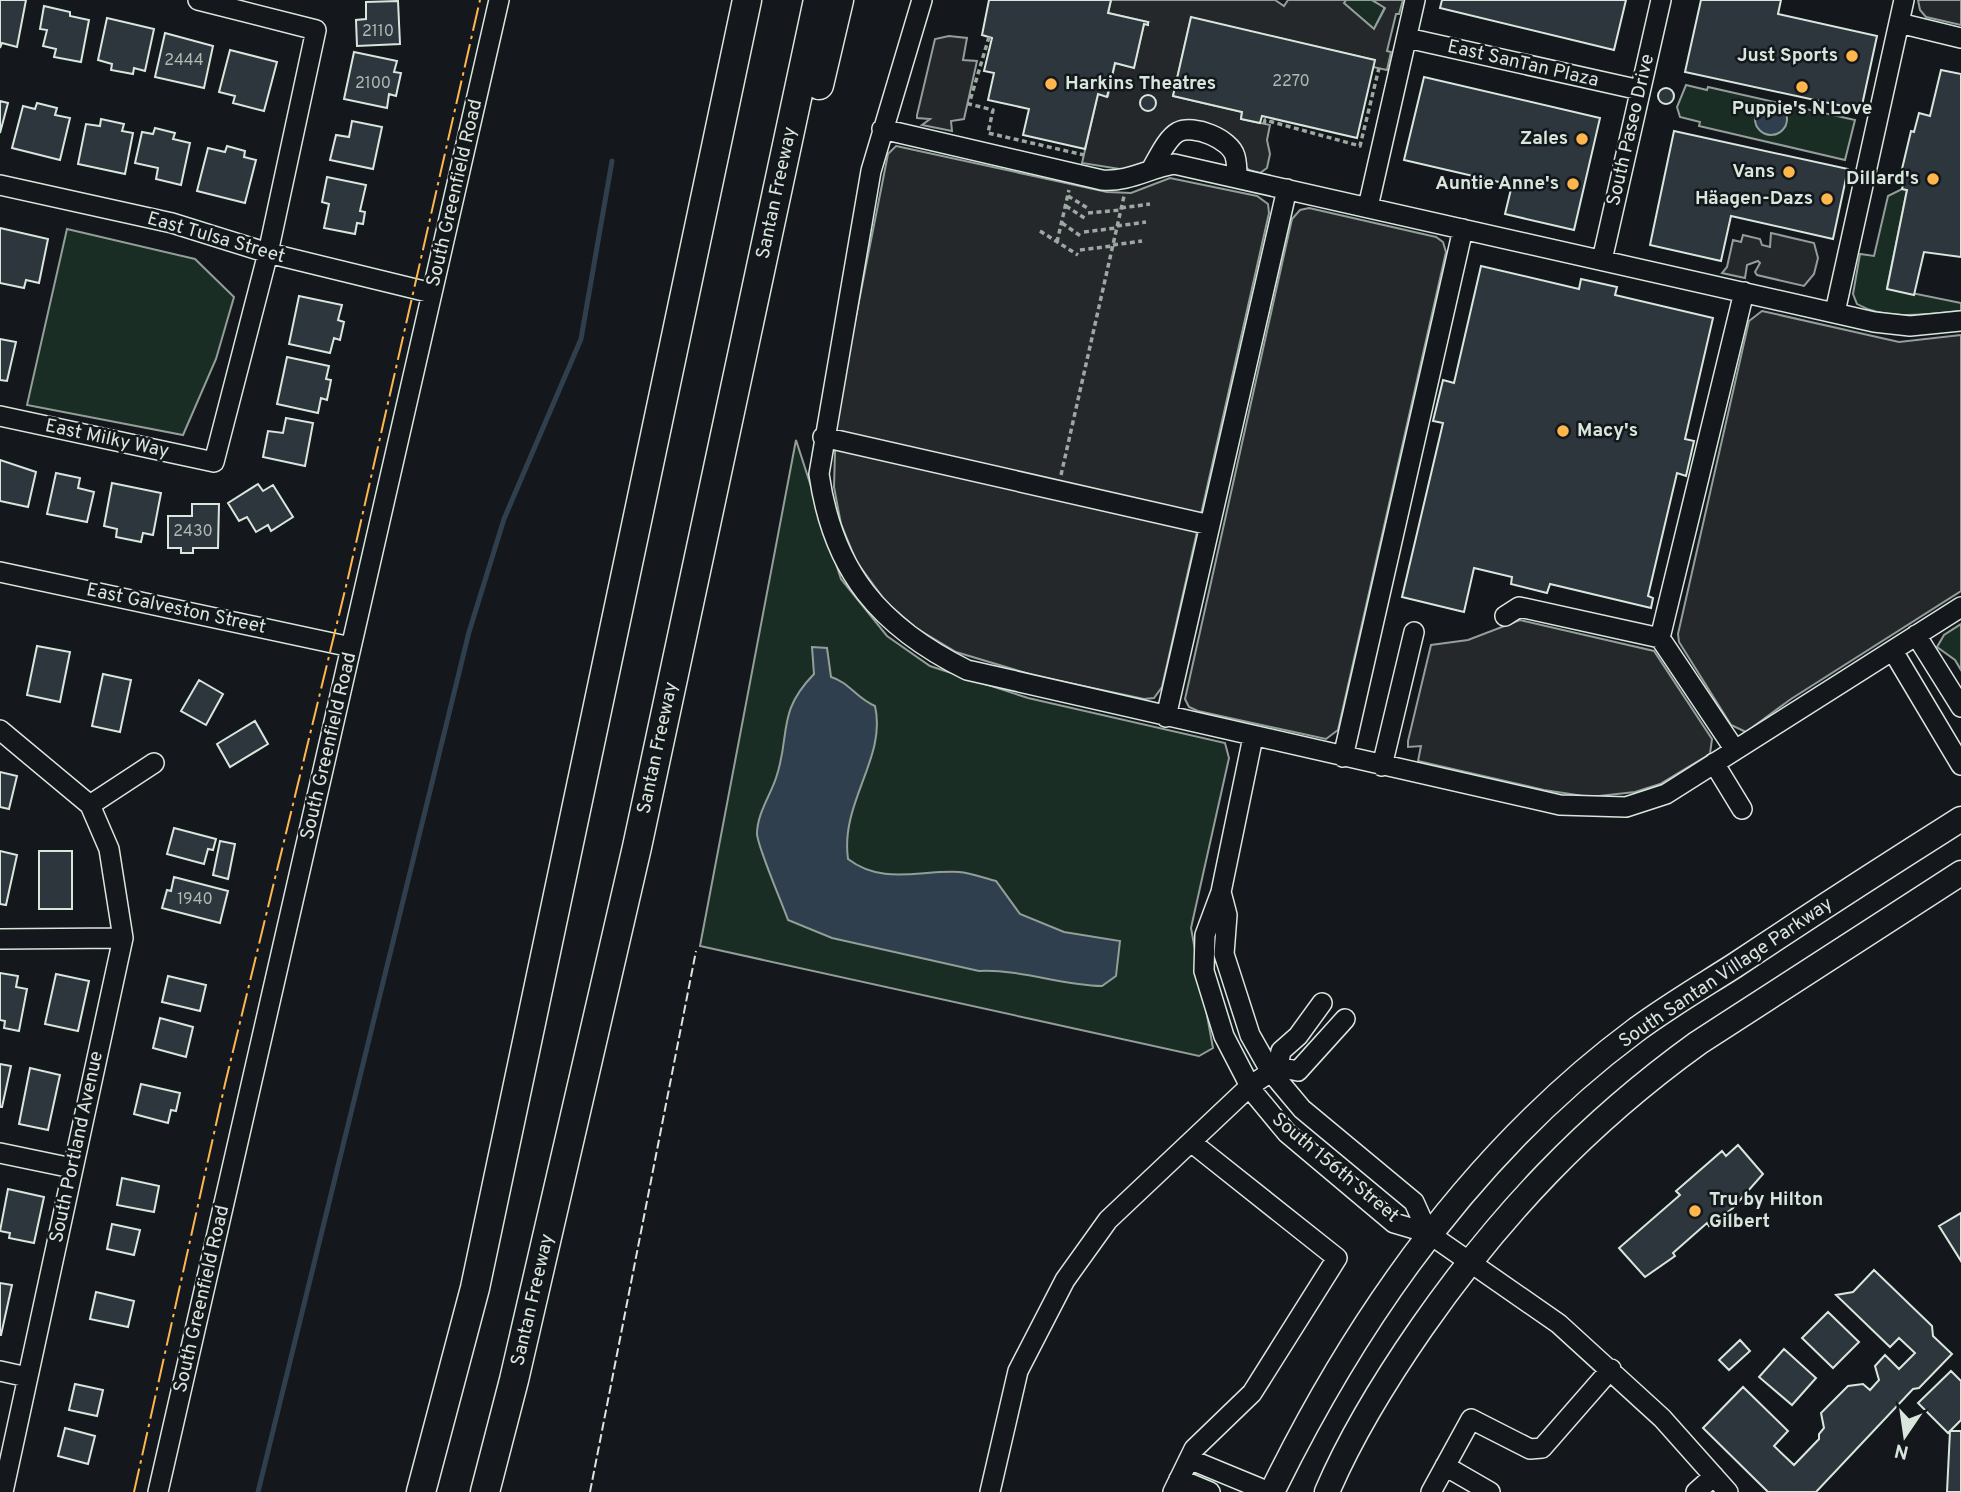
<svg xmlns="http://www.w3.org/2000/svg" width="1961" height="1492" font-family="Overpass,sans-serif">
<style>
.green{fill:#1a2d24;stroke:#939e99;stroke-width:2}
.parking{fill:#24282b;stroke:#939e99;stroke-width:2}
.water{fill:#2f3f4d;stroke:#939e99;stroke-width:2}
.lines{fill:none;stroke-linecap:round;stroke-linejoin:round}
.stream{stroke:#2f3f4d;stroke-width:5}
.building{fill:#2c363c;stroke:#d8e6dc;stroke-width:2}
.minor-casing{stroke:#d8e6dc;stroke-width:22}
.major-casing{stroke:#d8e6dc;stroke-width:27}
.highway-casing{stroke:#d8e6dc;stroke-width:31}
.path{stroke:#9da8a2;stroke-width:3.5;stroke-dasharray:5 3.5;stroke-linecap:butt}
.minor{stroke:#14181c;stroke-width:19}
.major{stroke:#14181c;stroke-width:24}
.highway{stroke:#14181c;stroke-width:28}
.fence{stroke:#d8e6dc;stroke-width:2;stroke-dasharray:9 3.5;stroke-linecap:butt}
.power{stroke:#ffb74d;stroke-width:2;stroke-dasharray:24 5 3.5 5;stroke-linecap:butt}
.poi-dot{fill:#ffb74d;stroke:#14181c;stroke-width:2.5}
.labels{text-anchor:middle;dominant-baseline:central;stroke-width:5;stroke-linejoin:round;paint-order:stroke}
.number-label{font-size:16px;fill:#adbab4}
.poi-label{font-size:19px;font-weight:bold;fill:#d8e6dc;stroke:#14181c;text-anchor:end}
.street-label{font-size:19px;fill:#d8e6dc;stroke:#14181c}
</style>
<rect width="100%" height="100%" fill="#14181c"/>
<path class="green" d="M1346,0H1372L1385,7L1374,29L1343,3Z
M1686,85L1707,90L1708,87L1855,120L1845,160L1699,126L1700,122L1680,117L1677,107Z
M1902,189L1907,190L1887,288L1961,303V311C1928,314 1887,321 1857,304L1853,294L1860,254L1874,256L1888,196Z
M67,229L195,259L234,297L216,359L183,435L27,405Z
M796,440L841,579L887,636L930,666L1028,698L1225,743L1229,758L1191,928L1213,1048L1199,1056L700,946Z
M1961,624V670L1955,660L1937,647L1944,635Z"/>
<path class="parking" d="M1111,0H1275L1284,6L1288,0H1346L1344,3L1374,29L1385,8L1372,0H1403L1399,14H1396L1387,51L1391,52L1387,70L1373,67L1374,60L1191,18L1173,96L1242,112L1241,119L1270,125L1267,140L1270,154L1267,168L1260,173L1249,170L1202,125L1143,164L1126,170L1082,163L1098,94L1108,96L1115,63L1134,67L1144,24L1148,22L1108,13Z
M1918,0H1961V25L1926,17L1920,10Z
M949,36L967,38L963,60L977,61L964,119L951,121L952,131L922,125L930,119L917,118V115L935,39Z
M896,146L1107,192L1131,193L1170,178L1257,196L1268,204L1269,213L1162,687L1154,698L1144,699L1036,676L956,652L916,628L886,602L856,561L841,524L834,487L836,418L888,154Z
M1309,208L1436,237L1443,242L1446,252L1338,730L1326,739L1198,711L1189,707L1185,699L1292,219L1300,210Z
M1771,233L1814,243L1818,258L1814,274L1804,286L1757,275L1755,272L1760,263L1758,261L1747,265L1745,278L1722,273L1727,267L1733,240L1741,242L1743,235L1760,239L1762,245L1770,247Z
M1762,311L1899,342L1961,335V591L1791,699L1746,732L1731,725L1679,642L1678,634L1749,321Z
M1520,620L1654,651L1712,739L1710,754L1660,784L1635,792L1590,797L1544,790L1418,761L1421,746L1408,747V741L1431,645L1468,640Z"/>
<path class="water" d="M1755 119a16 16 0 1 1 32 0a16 16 0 1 1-32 0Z
M812,647L827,648L831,677C849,682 857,699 875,706C887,758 840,802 848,859C882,885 919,870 959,872C971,873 984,878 996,881L1020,914L1064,932L1120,941L1116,976L1102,986C1060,985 1021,969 979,971L832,938L788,920C782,903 758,848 757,834C757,814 770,796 776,778C791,734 776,713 814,674Z"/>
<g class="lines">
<path class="stream" d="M258,1492L469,632L504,519L581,339L612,161"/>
</g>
<path class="building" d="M0,0H26L17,47L2,43L0,48Z
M989,0H1111L1108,13L1148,22V25L1144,24L1134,68L1115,63L1107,97L1098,94L1085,149L1023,135L1029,109L988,100L994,73L984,71L992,38L982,35Z
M1442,0H1626L1614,50L1440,8Z
M1701,0H1781L1778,14L1877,36L1861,110L1685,72Z
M398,1L400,44L357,46L356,20L366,19V2Z
M44,6L70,12V16L89,20L81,62L54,57L56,49L43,46L47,30L40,29Z
M1191,17L1375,60L1357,138L1262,116L1260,123L1241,119L1242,112L1173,96Z
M107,18L154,29L145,71L134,68L133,74L111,70L112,64L98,60Z
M165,33L213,46L204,88L155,77Z
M230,50L277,62L264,111L233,103L235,96L219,92Z
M354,52L397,61L394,72L401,73L396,96L389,94L387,108L344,99Z
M1941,70L1961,74V257L1924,252L1914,295L1887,289L1907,190L1902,189L1907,170L1902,169L1911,131L1914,132L1919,113L1930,116Z
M1424,77L1600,118L1574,230L1505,214L1512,185L1404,160Z
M1658 96a8 8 0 1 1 16 0a8 8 0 1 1-16 0Z
M1140 103a8 8 0 1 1 16 0a8 8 0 1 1-16 0Z
M0,101L8,103L0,133Z
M37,103L57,108L55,115L70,118L60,160L12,148L23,106L35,109Z
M101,119L124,124L122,131L133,133L125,174L78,164L86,124L100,126Z
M352,121L382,127L373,169L330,160L336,135L349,137Z
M155,128L175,133L173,139L190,143L181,185L156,179L158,168L135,163L142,132L153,134Z
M1674,131L1848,169L1833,239L1731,216L1721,261L1650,245Z
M227,146L245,151L244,157L256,160L245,203L197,191L208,148L225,152Z
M327,177L366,185L360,211L365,212L363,224L357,223L355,234L324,228L329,204L322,202Z
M0,228L48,239L39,283L26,280L24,288L0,283Z
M1481,266L1579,289L1581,279L1617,287L1615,295L1713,318L1685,439L1694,441L1686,476L1677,473L1648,596L1653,598L1651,608L1550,584L1547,593L1511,584L1512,577L1474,568L1464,612L1402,597L1443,423L1433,421L1443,380L1454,383Z
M299,296L342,305L338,320L344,322L340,340L334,338L330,353L289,344Z
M0,339L16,342L7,381L0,380Z
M287,357L329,366L326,379L331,380L327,400L321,398L318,413L277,404Z
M286,418L313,423L305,466L263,457L268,431L283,433Z
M0,460L36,472L28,507L0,501Z
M56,473L80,478L78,488L94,492L87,522L47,514Z
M112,483L161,493L153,535L143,533L141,542L116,537L117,529L104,526Z
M258,484L263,491L273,485L293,517L271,531L268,525L256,532L247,517L239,521L228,503Z
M192,504H219L218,548H193V553H181V548H168V516H192Z
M37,646L70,652L60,702L27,695Z
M103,674L131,680L120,732L92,726Z
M199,680L223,694L206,725L181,711Z
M255,721L268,744L230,767L217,744Z
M0,772L17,776L9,809L0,807Z
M174,828L216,839L213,850L208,849L204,864L167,854Z
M220,841L235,844L228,879L213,875Z
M0,851L17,855L6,905L0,904Z
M39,851H72V909H39Z
M174,877L228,891L220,923L162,908L167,890L171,891Z
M0,973L18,976L16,987L27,989L19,1031L4,1028L5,1021L0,1020Z
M56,974L89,981L78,1031L45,1024Z
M168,976L206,985L200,1011L162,1002Z
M160,1018L193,1027L186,1057L153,1048Z
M0,1064L11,1066L2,1107H0Z
M30,1068L60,1075L48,1130L19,1124Z
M141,1084L180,1093L176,1111L171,1110L168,1123L134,1114Z
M1738,1145L1763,1174L1733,1208L1709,1226L1707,1223L1673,1253L1675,1256L1645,1277L1619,1248L1680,1195L1676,1191L1722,1151L1726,1156Z
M122,1178L159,1186L154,1212L117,1205Z
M8,1189L44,1197L34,1243L9,1238L10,1233L0,1231Z
M1961,1213V1261L1939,1226Z
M112,1224L140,1230L134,1255L107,1249Z
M1874,1270L1932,1326L1933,1336L1952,1354L1919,1388L1913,1389L1816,1492H1768L1703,1428L1743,1387L1788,1431L1774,1446L1794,1465L1819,1439V1434L1824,1428L1821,1413L1848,1386L1863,1384L1870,1390L1879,1380L1875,1366L1885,1355L1899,1369L1915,1353L1899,1338L1890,1347L1836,1295L1853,1292Z
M0,1283L12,1285L1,1335H0Z
M96,1292L134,1301L128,1327L90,1319Z
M1828,1312L1859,1342L1833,1368L1802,1338Z
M1740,1340L1750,1351L1729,1370L1719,1360Z
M1784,1349L1816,1378L1792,1405L1759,1377Z
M1951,1371L1961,1381V1420L1948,1433L1918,1403Z
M75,1384L103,1390L97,1416L69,1410Z
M65,1428L95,1436L88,1464L58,1456Z
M1950,1431H1961V1492H1947Z"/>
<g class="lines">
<g class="minor-casing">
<path id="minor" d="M922,0L871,171L819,474C833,572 880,627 967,670L1560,805L1626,807L1666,794L1961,607
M1899,23L1961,38
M1407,38L1640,90
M882,129L1102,180C1129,182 1147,169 1174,164L1874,322L1910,326L1961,321
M1152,168C1158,158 1167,138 1178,132C1194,124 1230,139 1235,156C1237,163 1237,171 1237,178
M0,185L172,223L268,253L432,293
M1368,207L1415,0
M1602,260L1661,0
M1835,312L1904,0
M0,416L214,462L268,253L316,30L198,0
M823,437L1210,525
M0,572L351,647
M1505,616L1519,607L1660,638L1735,750
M1916,635L1961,707
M1660,638L1744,292
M1893,651L1961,765
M1166,717L1287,189
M0,730L90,805L109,849L123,938L3,1492
M1253,737L1221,892L1205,935L1204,971L1224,1036L1253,1092L1287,1133L1394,1223L1428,1233L1559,1324L1662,1418L1728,1492
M1343,757L1463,229
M1714,763L1742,809
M1382,766L1414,632
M90,805L154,763
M1221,892L1227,915L1224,954L1250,1035L1271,1072L1302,1109L1414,1202L1428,1233
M0,939L123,938
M1278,1067L1281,1051L1298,1036L1322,1003
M0,1153L72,1168
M0,1371L27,1377
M1189,1459L1269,1492
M1445,1466L1490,1492
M1179,1479L1210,1492
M158,1492L499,0
M990,1492L1018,1371L1065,1280L1108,1220L1250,1086L1278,1067L1298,1071L1345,1019
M1173,1492L1194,1449L1252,1393L1337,1258L1191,1142
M1431,1492L1471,1419L1530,1449L1542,1448L1611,1369
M1696,1492L1714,1476"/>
</g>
<g class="major-casing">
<path id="major" d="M1272,1492C1359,1314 1476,1149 1636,1030C1667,1007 1701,987 1734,966C1809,916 1885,867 1961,819
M1327,1492C1352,1433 1386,1379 1422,1327C1500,1215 1587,1123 1698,1043L1961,873"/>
</g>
<g class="highway-casing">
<path id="highway" d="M819,85L839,0
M421,1492L475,1288L747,0
M485,1492L514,1380L637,847L818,0"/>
</g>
<path class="path" d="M989,37L969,104L993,110L988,133L1084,155
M1264,124L1265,120L1360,146L1379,68
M1068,196L1089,209
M1066,206L1086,219
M1121,208L1150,204
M1088,213L1120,210
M1062,223L1082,237
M1117,226L1146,222
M1040,231L1078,255
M1084,232L1116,228
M1057,242L1069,190
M1113,245L1142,241
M1080,250L1112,246
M1061,475L1124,196"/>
<use href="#minor" class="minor"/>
<use href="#major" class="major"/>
<use href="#highway" class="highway"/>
<path class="fence" d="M590,1492L696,951"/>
<path class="power" d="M134,1492L225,1084L348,578L480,0"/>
</g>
<g class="poi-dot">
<circle cx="1852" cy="56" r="7"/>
<circle cx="1051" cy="84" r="7"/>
<circle cx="1802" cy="87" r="7"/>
<circle cx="1582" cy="139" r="7"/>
<circle cx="1789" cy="172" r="7"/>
<circle cx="1933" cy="179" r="7"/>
<circle cx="1573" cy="184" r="7"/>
<circle cx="1827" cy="199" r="7"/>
<circle cx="1563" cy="431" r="7"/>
<circle cx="1695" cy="1211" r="7"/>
</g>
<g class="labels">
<g class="number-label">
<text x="378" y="32">2110</text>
<text x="184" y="61">2444</text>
<text x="1291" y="82">2270</text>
<text x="373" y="84">2100</text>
<text x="193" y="532">2430</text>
<text x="195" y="900">1940</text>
</g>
<g class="poi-label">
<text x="1838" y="56">Just Sports</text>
<text x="1065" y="84" text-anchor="start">Harkins Theatres</text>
<text x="1802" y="109" text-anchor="middle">Puppie's N Love</text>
<text x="1568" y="139">Zales</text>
<text x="1775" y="172">Vans</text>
<text x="1919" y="179">Dillard's</text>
<text x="1559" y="184">Auntie Anne's</text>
<text x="1813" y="199">Häagen-Dazs</text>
<text x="1577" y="431" text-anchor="start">Macy's</text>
<text x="1709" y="1200" text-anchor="start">Tru by Hilton<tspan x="1709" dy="22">Gilbert</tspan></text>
</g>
<g class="street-label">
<text transform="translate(1523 64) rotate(13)">East SanTan Plaza</text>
<text transform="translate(1631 130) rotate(-77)">South Paseo Drive</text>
<text transform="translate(455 193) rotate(-77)">South Greenfield Road</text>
<text transform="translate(777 193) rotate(-78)">Santan Freeway</text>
<text transform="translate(216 238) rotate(16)">East Tulsa Street</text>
<text transform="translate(107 439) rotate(12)">East Milky Way</text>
<text transform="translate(176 609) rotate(12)">East Galveston Street</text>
<text transform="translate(329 746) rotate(-77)">South Greenfield Road</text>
<text transform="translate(658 748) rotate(-78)">Santan Freeway</text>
<text transform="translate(1726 973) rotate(-34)">South Santan Village Parkway</text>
<text transform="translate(77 1147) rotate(-78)">South Portland Avenue</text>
<text transform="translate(1335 1168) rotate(40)">South 156th Street</text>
<text transform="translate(202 1299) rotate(-77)">South Greenfield Road</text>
<text transform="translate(533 1300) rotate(-77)">Santan Freeway</text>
</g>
</g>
<g transform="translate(1905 1436) rotate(193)" stroke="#14181c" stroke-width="5" paint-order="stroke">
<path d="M0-5L12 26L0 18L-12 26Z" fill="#d8e6dc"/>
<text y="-10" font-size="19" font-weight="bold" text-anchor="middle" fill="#d8e6dc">N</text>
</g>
</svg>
